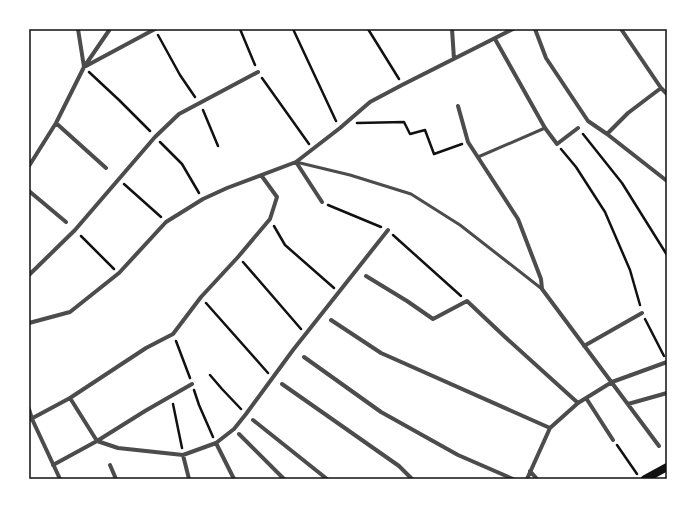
<svg xmlns="http://www.w3.org/2000/svg" width="696" height="508" font-family="'DejaVu Sans',sans-serif">
<style>
.lines{fill:none;stroke-linecap:round;stroke-linejoin:round}
.path{stroke:#111;stroke-width:2.5}
.service{stroke:#4c4c4c;stroke-width:3}
.minor{stroke:#4c4c4c;stroke-width:4}
.secondary{stroke:#111;stroke-width:8}
.neatline{fill:none;stroke:#111;stroke-width:1.5}
</style>
<rect width="100%" height="100%" fill="#fff"/>
<g class="lines">
<path class="path" d="M240,29L255,65
M293,29L336,121
M368,29L399,79
M158,35L180,75L195,97
M89,72L119,100L150,131
M262,78L309,144
M203,110L218,146
M357,123L404,122L410,134L425,130L434,154L462,144
M583,134L622,183L667,255
M160,142L182,164L199,193
M561,149L576,167L605,212L630,270L640,305
M124,184L161,217
M328,205L381,227
M274,226L285,245L334,288
M393,235L461,296
M81,236L114,269
M243,262L301,329
M206,303L268,373
M645,319L664,356
M176,341L190,378
M210,375L222,389L241,409
M194,390L199,405L213,437
M173,404L182,448
M617,445L637,474"/>
<path class="service" d="M478,157L545,128
M296,162L350,175L411,194L460,225L542,289"/>
<path class="minor" d="M78,29L84,67
M452,29L454,59
M535,29L546,58L588,121L607,134
M621,29L661,88L667,94
M495,39L545,128L557,144L578,128
M86,66L155,29
M661,88L628,113L607,134L667,181
M458,106L468,142L518,219L541,279L542,289L659,446
M56,123L106,168
M296,162L322,202
M29,166L56,123L84,67L110,29
M29,191L66,222
M29,275L75,230L155,137L179,114L258,72
M366,276L407,301L433,319L467,301L504,336L578,403
M331,320L381,353L550,428
M29,323L70,312L119,273L166,222L203,199L227,188L296,162L340,128L370,102L402,85L513,29
M584,346L642,313
M304,357L381,412L458,455L513,479
M282,384L399,466L412,479
M70,398L97,441L145,411L192,384
M586,398L613,440
M628,404L667,393
M29,409L32,419L60,479
M29,420L70,398L146,348L173,334L201,297L238,257L270,219L277,197L261,175
M253,420L327,479
M239,434L284,479
M216,443L234,479
M183,455L189,479
M53,465L97,441L118,448L183,455L216,443L234,429L246,414L293,350L388,230
M110,465L116,479
M530,471L537,479
M527,479L550,428L578,403L612,382L667,362"/>
<path class="secondary" d="M645,479L667,467"/>
</g>
<rect width="696" height="508" fill="none" stroke="#ffffff" stroke-width="60"/>
<rect x="30" y="30" width="636" height="448" class="neatline"/>
</svg>
